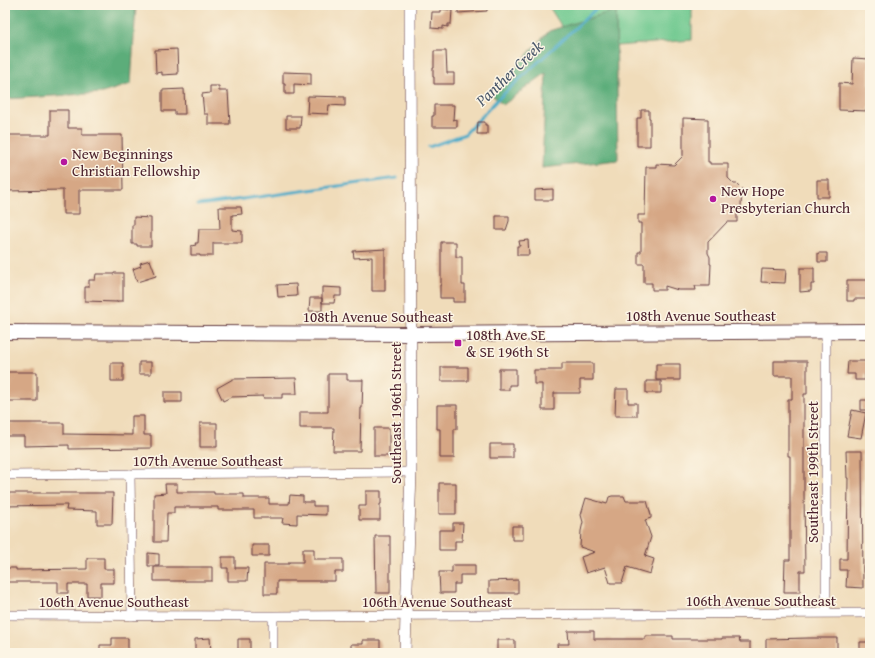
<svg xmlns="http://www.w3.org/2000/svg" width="875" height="658" font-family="'Gentium Book Plus',serif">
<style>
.green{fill:#70c990;stroke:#5d745e}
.forest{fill:#5cad7a;stroke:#536652}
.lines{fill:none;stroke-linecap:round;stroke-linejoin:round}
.stream{stroke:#49abc9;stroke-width:3}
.building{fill:#d6a785}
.minor-casing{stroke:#633b40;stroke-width:10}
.tertiary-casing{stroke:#633b40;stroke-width:12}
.primary-casing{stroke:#633b40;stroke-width:16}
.minor{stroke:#fff;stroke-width:9}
.tertiary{stroke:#fff;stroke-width:11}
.primary{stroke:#fff;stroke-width:14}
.poi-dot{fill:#b5179e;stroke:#fcf5e5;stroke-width:1.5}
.labels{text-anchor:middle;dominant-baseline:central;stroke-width:3;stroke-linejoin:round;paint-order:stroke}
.poi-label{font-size:15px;fill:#4a1f2b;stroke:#fcf5e5;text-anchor:start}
.street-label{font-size:15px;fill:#4a1f2b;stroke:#fcf5e5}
.water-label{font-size:16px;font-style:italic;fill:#4a576a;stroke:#fcf5e5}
</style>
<rect width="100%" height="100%" fill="#fcf5e5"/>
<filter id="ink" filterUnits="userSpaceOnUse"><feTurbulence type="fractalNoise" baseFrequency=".025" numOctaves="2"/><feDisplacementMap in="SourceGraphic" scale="8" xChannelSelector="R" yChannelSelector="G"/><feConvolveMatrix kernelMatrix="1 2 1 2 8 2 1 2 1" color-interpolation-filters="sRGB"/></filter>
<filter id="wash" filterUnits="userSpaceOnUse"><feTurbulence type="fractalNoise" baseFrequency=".012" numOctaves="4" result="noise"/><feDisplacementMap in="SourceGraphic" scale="16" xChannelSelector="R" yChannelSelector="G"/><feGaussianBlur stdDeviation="0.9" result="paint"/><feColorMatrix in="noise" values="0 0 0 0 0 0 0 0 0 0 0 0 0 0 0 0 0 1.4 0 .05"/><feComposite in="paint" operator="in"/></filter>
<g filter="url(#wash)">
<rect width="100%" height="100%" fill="#f0dcba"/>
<path class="green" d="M548,5H692V40L616,46V10L562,27Z"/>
<path class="forest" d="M5,5H136L131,84L102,93L5,99Z
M616,10L618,160L542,168L546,73L503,105L491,94L549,31Z"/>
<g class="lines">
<path class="stream" d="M429,147L465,134L497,100L600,5
M198,205L397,178"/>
</g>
<g id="blocks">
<path class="building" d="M458,5H487V11L458,13Z
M441,9L452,10L451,24H448V27L443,26V29L431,28L432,12H441Z
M177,49L178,74L162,75V72L156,73L155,50Z
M434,51H446L447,73H454V84H434V77H433V68H434Z
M853,58L869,59V111L839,110V83L852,84Z
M283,72L311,73V85L294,84V94H285V84H283Z
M210,86H219V91H228L230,124H208V114H204L202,94L210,93Z
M184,89L185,114H175V111H162V90Z
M308,96L345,97V106L329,105L328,114L307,113Z
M434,105H454L453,120L457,119V127H432V116H434Z
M50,110H68V128H82V135H122L123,190H79V214H63V190L5,191V135H50Z
M641,110H649V118H650V146H637V118H641Z
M286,116H301L300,128H286Z
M683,118L708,119V162H710V164H728V178L734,184H737L742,189L741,206L737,210V222H727L708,242V253L710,257V264H711L710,286H695L696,290H678L665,286V290H652V283H644V264H638V252H641V223H638V215H645L646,167H656V164L674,165L683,156Z
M478,122H485V125H487V134H477Z
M817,180H829V197H817Z
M553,189V200H535V190Z
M219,207H241L242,214L232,215V230L242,231V243H213V256H200V255H191V246L196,245L195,243H198L199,229H220Z
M496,216H509V221L506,230H496Z
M134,217L151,218V246H137V244H132V225H134Z
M528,240L529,255H517V246H520L519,241Z
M441,242H456V257H462V285H465V302H453V298H440V285H441Z
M385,249V291H372V257L354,258L353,251Z
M818,253H827V262H818Z
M150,260L156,276L137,282L133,269L141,266L140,263Z
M800,268H814V284H811V291L800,292Z
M762,269L786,270L785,283L761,282Z
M114,273H123V301H117V302L85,301V287H89V280H95L96,274H114Z
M847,280H868V299H854V301H847Z
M296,284L297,296L278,297L277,285Z
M322,287L341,288V296H335L334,303H322Z
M310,298H322V311H309Z
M774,361H807V394H804V493L805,571H800V592H784L785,560H790V456H788V399H792V376H774Z
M848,361H870V374H865V380H855V374H847Z
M139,362H151V374H139Z
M111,363H123V381H111Z
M562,363H593V380H580V393H554V410H542V384H534V370H562Z
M656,364H680V380H656Z
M441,367H468V381H441Z
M499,369H516V385H509V390H499Z
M5,372H37V401H5Z
M328,374H347V380H363L362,408H361L360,451H333L334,428H300V412H328Z
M296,378L297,394H282V398H263V396L231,397L223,401L217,388L233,379Z
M646,381H661V393H646Z
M616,389H628V403H637V416H615Z
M164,392H182V402H164Z
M861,400H870V410H861Z
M437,405H457V429H454V458H440V429H437Z
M852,410L866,413L861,438L847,436Z
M132,416H144V435H151V448L69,449V445L24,446V436H5V423H64V434L132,435Z
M200,423H217V447H200Z
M374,428H389V456H374Z
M490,444H513V458H490Z
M846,451H862L863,588L846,587L847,570H840V559H847L848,478H847Z
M439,483H456V514H439Z
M165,484H177V492H214V494H244V498H269V504H289L290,495L303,496V502H313V506H326V515L297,514V524L282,523L283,518H254V510H218V507H174V513H167L166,542H154V494L166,493Z
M366,491H381V504H380V520H359V506H366Z
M5,493H113L112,524H97V511L66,510L67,505L5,506Z
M612,496H624L626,501H647L651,515V518L645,520L651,537L645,556L654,559L650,574L627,567L622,583H610L605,567L586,573L581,557L595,552L580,547L581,531L583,522L581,515L586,498L607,504L609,497Z
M453,523H463L462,541H455V550H439V530H453Z
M512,526H523V540H512Z
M375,536H390V593H376Z
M252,545H269V556H252Z
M303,549H314V559H343V572H335V581H277V594H264V564H289V562H303Z
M148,553L159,554V566H148Z
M222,557H235V568H248L247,581H228V568H222Z
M87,558H104V569H114V583H101V596H87V584H68V593H58V582H5V568H16V570L87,569Z
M452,565H475V575H460V584H454V593H440L439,572H452Z
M154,567H212V581H154Z
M518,580V593H489V581Z
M568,631H594V639H645V636H673V639H722V638H739L740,642H750V653H685V652H635V653H558L557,644H569Z
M112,638H128V650H122V653H100V645H112Z
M210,638L211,653H195V639Z
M809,638H837V653H766V639Z
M238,639H250V653H238Z
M363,640H380V653H351V644H363Z
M497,640H515V653H497Z
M860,642H870V653H860Z"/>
</g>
</g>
<g filter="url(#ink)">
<use href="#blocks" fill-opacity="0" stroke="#633b40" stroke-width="1"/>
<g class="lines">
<g class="minor-casing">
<path id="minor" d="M130,474L132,616
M5,475L411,472
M826,613V332
M5,615L273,616L870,613
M273,616V653"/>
</g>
<g class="tertiary-casing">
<path id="tertiary" d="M405,653L406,615L411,472L410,5"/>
</g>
<g class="primary-casing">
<path id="primary" d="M5,332L410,334L870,331"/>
</g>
<use href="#minor" class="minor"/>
<use href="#tertiary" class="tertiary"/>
<use href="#primary" class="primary"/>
</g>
</g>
<g class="poi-dot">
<circle cx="64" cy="162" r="4"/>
<circle cx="713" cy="199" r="4"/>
<rect x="454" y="339" width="8" height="8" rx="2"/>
</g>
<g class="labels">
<g class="poi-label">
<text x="72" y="153">New Beginnings<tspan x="72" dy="17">Christian Fellowship</tspan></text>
<text x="721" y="190">New Hope<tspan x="721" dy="17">Presbyterian Church</tspan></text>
<text x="466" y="334">108th Ave SE<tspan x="466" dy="17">&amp; SE 196th St</tspan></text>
</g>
<g class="street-label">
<text x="701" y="315">108th Avenue Southeast</text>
<text x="378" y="316">108th Avenue Southeast</text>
<text transform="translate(395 413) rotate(-90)">Southeast 196th Street</text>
<text x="208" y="460">107th Avenue Southeast</text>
<text transform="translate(812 472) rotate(-90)">Southeast 199th Street</text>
<text x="761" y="600">106th Avenue Southeast</text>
<text x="114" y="601">106th Avenue Southeast</text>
<text x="437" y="601">106th Avenue Southeast</text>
</g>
<g class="water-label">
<text transform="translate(509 73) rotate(-44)">Panther Creek</text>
</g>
</g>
<rect width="875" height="658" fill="none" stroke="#fcf5e5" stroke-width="20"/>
</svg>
